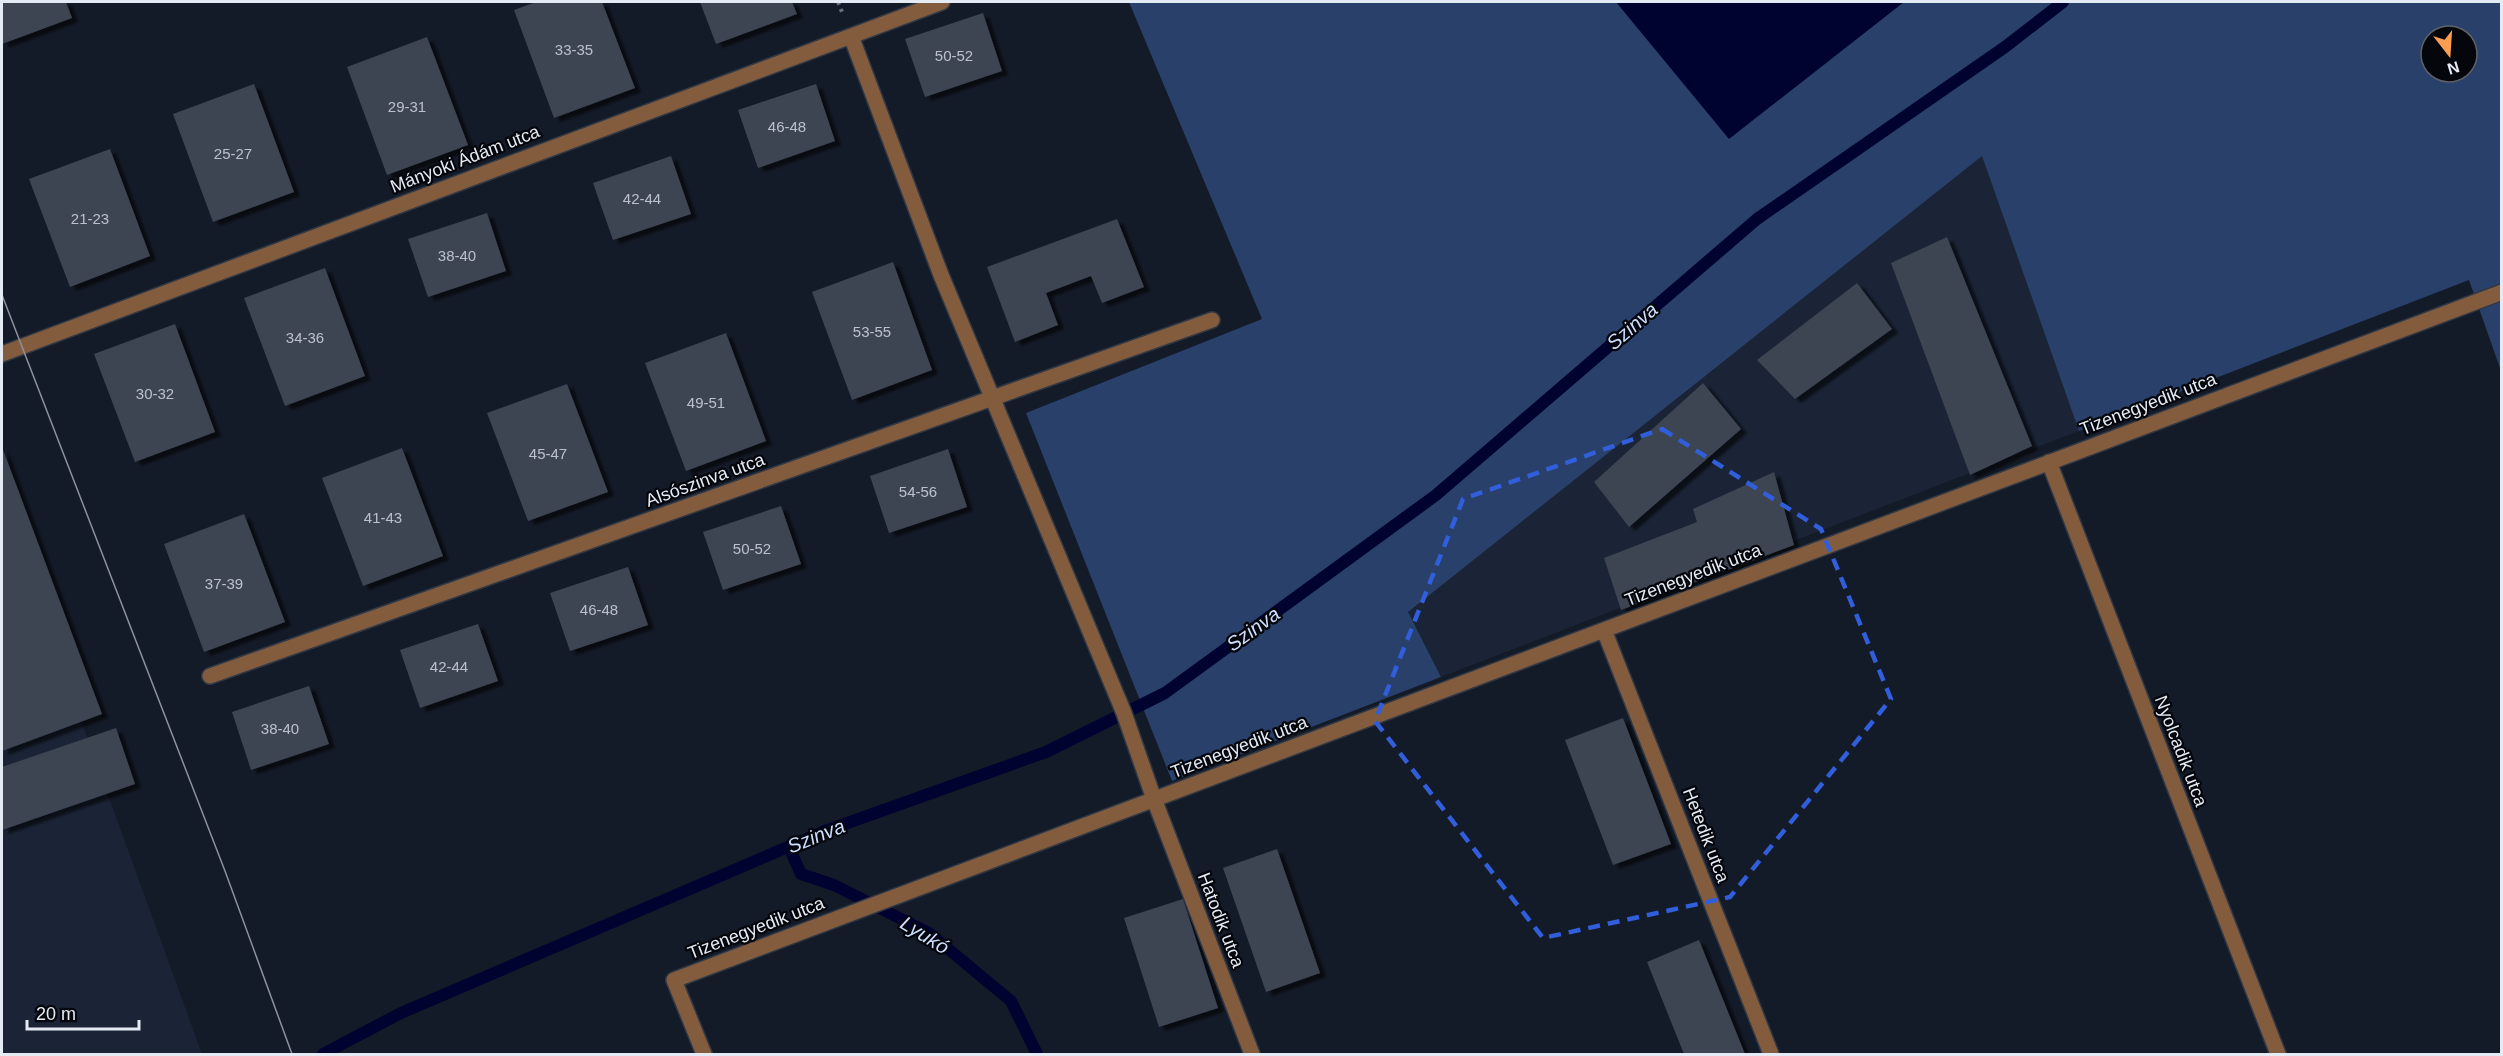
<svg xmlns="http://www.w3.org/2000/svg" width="2503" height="1056" font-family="Arial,sans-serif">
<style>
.built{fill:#1a2436}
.green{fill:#28406a;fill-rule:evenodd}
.water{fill:#00032f}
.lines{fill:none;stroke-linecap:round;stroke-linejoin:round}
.stream{stroke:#00032f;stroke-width:12}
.building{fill:#3c4452;filter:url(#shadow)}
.minor-casing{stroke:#313845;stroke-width:18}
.path{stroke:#6a717c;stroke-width:4;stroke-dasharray:3 4.5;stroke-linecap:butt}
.minor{stroke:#835c3e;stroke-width:15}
.tram{stroke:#8c929d;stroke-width:1.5}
.marked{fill:none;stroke:#315edb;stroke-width:4.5;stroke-dasharray:12 8;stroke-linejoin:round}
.labels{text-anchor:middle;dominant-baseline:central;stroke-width:4.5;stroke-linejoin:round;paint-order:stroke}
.number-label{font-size:15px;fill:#bbc1cc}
.street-label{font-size:18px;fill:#e5ebf4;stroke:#04060b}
.water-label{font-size:20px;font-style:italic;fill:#cbdefe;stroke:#04060b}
</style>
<defs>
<filter id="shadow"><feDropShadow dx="6" dy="4" stdDeviation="1.5" flood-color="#0009"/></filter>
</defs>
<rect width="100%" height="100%" fill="#141b28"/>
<path class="built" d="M1982,155L2079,431L1441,677L1407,612Z
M2,503L202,1054H2Z"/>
<path class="green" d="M1129,2H2501V371L2469,280L2079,431L1982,156L1408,612L1441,677L1172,781L1026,413L1262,319ZM2431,36H2467V72H2431Z"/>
<path class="water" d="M1616,2H1904L1729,139Z"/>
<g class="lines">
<path class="stream" d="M789,847L801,874L834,885L929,933L1011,1001L1037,1054
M323,1054L401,1013L825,831L1046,752L1165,693L1436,495L1757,219L2005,47L2063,2"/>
</g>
<path class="building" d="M2,2H66L72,18L2,44Z
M536,2H602L635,88L554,118L514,10Z
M700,2H792L797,14L716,44Z
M983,13L1002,71L925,97L905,39Z
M427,37L468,145L387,175L347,67Z
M254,84L294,192L213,222L173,114Z
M816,84L835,141L758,168L738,110Z
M110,149L150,256L70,287L29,179Z
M671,156L691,214L613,240L593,183Z
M487,213L506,271L428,297L408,239Z
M1117,219L1144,287L1102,303L1091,276L1046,293L1058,325L1015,342L987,267Z
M1947,237L2032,446L1970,475L1891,263Z
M893,262L932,370L852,400L812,292Z
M325,268L365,376L285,406L244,298Z
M1857,283L1892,329L1795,399L1757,360Z
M175,324L215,432L135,462L94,354Z
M726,333L766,441L686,471L645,363Z
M1703,383L1741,429L1629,527L1594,482Z
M567,384L608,492L528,521L487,413Z
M2,447L102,714L2,751Z
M402,448L443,556L363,586L322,478Z
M948,449L967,507L889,533L870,476Z
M1774,472L1794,545L1621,610L1604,558L1697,522L1693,509Z
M781,506L801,564L723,590L703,532Z
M244,514L285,622L204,652L164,544Z
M628,567L648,625L570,651L550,593Z
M478,624L498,681L420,708L400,650Z
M309,686L329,744L251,770L232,712Z
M1623,718L1671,844L1613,865L1565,740Z
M116,728L135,784L2,830V767Z
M1277,849L1320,973L1266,992L1223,868Z
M1183,899L1218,1008L1159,1027L1124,918Z
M1699,940L1745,1054H1684L1647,962Z"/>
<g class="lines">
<g class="minor-casing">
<path id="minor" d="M851,36L941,275L1124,713L1154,799L1252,1054
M2,354L942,2
M2049,462L2278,1054
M1604,630L1771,1054
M210,676L1212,320
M704,1054L674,980L2502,292"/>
</g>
<path class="path" d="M838,2L842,12"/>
<use href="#minor" class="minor"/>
<path class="tram" d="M2,295L225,871L292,1054"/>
</g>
<path class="marked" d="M1662,429L1821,529L1891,699L1730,897L1543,938L1375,721L1463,499Z"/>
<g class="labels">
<g class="number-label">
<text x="574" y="49">33-35</text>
<text x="954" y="55">50-52</text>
<text x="407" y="106">29-31</text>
<text x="787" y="126">46-48</text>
<text x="233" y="153">25-27</text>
<text x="642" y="198">42-44</text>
<text x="90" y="218">21-23</text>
<text x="457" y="255">38-40</text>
<text x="872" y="331">53-55</text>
<text x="305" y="337">34-36</text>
<text x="155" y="393">30-32</text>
<text x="706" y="402">49-51</text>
<text x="548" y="453">45-47</text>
<text x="918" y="491">54-56</text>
<text x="383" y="517">41-43</text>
<text x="752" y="548">50-52</text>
<text x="224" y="583">37-39</text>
<text x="599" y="609">46-48</text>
<text x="449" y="666">42-44</text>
<text x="280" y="728">38-40</text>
</g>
<g class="street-label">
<text transform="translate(465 159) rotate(-21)">Mányoki Ádám utca</text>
<text transform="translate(2148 404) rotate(-21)">Tizenegyedik utca</text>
<text transform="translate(705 480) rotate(-20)">Alsószinva utca</text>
<text transform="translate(1693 575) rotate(-21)">Tizenegyedik utca</text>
<text transform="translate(1239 747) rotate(-21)">Tizenegyedik utca</text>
<text transform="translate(2181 751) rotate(69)">Nyolcadik utca</text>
<text transform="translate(1706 835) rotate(69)">Hetedik utca</text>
<text transform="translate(1221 920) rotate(69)">Hatodik utca</text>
<text transform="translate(756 928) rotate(-21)">Tizenegyedik utca</text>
</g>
<g class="water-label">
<text transform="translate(1632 326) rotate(-41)">Szinva</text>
<text transform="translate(1253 629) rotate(-36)">Szinva</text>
<text transform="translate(816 836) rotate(-22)">Szinva</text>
<text transform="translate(925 935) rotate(32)">Lyukó</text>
</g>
</g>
<rect width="2503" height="1056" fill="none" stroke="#e5ebf4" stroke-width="6"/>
<g transform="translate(2449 54) rotate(163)"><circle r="28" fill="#04060b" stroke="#5e6268" stroke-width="1.5"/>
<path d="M0-4.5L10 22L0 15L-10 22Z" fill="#fb9e51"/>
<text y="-9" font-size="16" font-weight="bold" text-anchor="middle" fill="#e5ebf4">N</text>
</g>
<path d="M27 1020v9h112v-9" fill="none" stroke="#e5ebf4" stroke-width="3"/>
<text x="36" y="1020" font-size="18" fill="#e5ebf4" stroke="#04060b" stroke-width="4.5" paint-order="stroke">20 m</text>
</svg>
